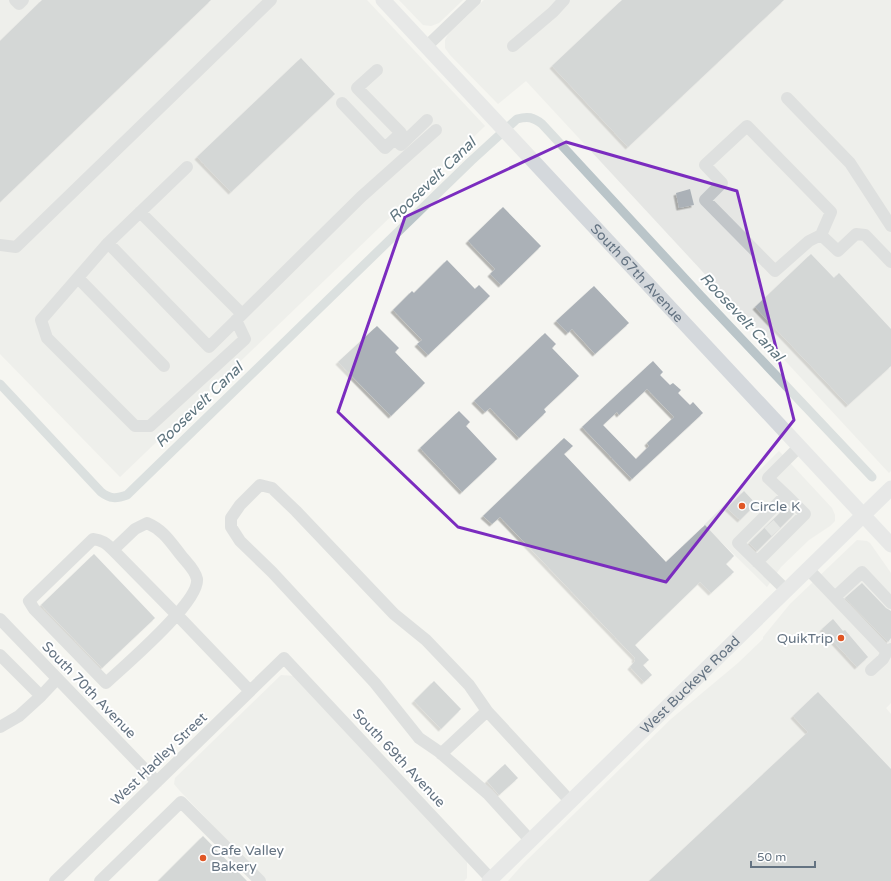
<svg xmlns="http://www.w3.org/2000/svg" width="891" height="881" font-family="'Varela Round',sans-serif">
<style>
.built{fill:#e5e6e4}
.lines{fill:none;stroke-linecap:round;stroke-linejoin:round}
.canal{stroke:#bac5c9;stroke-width:9}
.building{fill:#abb1b7;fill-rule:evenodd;filter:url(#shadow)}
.minor-tunnel{stroke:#d1d4d5;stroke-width:12;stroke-dasharray:12 6;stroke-linecap:butt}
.minor{stroke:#c2c6c9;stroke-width:12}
.major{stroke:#d4d8dc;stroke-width:15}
.marked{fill:none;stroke:#7b2cbf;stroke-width:3;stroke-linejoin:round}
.poi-dot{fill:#e05726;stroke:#fff;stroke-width:1.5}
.labels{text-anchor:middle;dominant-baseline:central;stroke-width:4;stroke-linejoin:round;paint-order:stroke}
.street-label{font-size:14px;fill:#647382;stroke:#fff}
.poi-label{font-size:14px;fill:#647382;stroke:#fff;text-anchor:start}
.water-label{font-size:15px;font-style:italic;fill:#5f757f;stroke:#fff}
</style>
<defs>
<filter id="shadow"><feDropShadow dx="-2.5" dy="2.5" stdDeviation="0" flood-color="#0004"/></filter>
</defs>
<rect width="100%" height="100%" fill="#f5f5f1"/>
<path class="built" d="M0,0H367L485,126L120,477L0,354Z
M399,0H463L439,23L431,26L423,25Z
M484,0H891V471L889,473L526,81L498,104L450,55L445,48V40L448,34Z
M779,451L832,508L835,515V521L830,526L809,540L781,567L767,587L704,525Z
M857,540L867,541L870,543L891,573V703L886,708L891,714V881H508L524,863L671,719L738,663L763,639V637L790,604Z
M281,675L294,676L467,861V878L464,881H266L180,791L174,784L175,778Z"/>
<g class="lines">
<path class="canal" d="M0,384L101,492C110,499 116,499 127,495L471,161L517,119C528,116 533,117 542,124L700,295L872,477"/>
</g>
<path class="building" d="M42,0H211L0,202V41Z
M622,0H784L628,147L552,66Z
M301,58L335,94L231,192L197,157Z
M690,189L694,205L679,208L676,193Z
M503,207L541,246L501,285L490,274L495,269L468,241Z
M811,254L834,278L839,273L891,329V366L848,405L755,307Z
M447,260L475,289L479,285L490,296L428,355L417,344L422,340L393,310L412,291L414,293Z
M594,286L629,323L595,354L572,329L568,333L556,321Z
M377,326L399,348L395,352L425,383L391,416L338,362Z
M545,333L556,344L552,348L579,376L544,409L546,412L519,438L490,408L485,412L474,401Z
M653,361L663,372L660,375L670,385L673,383L681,390L678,393L690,405L693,402L703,413L632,479L582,427ZM647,389L674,417L647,443L649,446L636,459L603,425L617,412L619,415Z
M459,411L470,422L466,426L497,459L462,492L420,448Z
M564,438L573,446L564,454L666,562L705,525L734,556L726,564L734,572L711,593L700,582L635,645L649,660L643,665L652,675L644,682L630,667L635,661L634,659L635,658L500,517L492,524L483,516Z
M744,491L756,504L740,520L727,508Z
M787,506L794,514L757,551L749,543Z
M94,554L155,618L102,668L41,605Z
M862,583L886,608L891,611V638L888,642L845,598Z
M833,619L843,631L845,630L868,657L857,667L822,629Z
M434,681L461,709L441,729L414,701Z
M818,692L891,769V881H649L808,732L793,716Z
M505,764L518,778L499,795L487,781Z
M203,836L247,881H158Z"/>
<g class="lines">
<path class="minor-tunnel" d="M769,524L776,532"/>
<path class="minor" d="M15,0L19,4L23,0
M427,46L475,0
M513,46L553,12L564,0
M787,98L850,163L891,226
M342,103L385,148L401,133L357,88L377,70
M395,139L401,145L427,120
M187,167L108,243L209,347L361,197L436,130
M140,212L242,314
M821,235L831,212L747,126L705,165L722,183L705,200L775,271L809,241L821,235L838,251L856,234L865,235L891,262
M108,243L41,320L47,338L135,426H150L245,339L236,320
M0,245L16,247L271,0
M78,278L164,366
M113,550L135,529L147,523C163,530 169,540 180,554C185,561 195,569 197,579C200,602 124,666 106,683L34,609L29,601L93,539C102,540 106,543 113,550L177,615L182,620L250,691
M757,562L805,514L786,495
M808,569L887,652L891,649
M786,590L738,543L786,495L768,478L799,447
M835,597L862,572L891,603
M0,619L157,782
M0,655L41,696L57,679
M871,670L883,659L887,652
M487,711L571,802
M0,727L19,716L41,696
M441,754L487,711L469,685L426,640L394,614L296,511L272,488L260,485L240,505L231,518V527L240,541L272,572L375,683L419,738L438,751L488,794L531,841
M55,881L284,658L491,879
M100,881L181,802L260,881"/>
<g class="major">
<path id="s1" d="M383,0L891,545"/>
<path id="s2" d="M489,881L891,488"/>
</g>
</g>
<path d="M0 0H891V881H0ZM566,142L737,191L794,420L666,582L458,527L338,412L405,217Z" fill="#f5f5f1" fill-opacity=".55" fill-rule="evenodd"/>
<path class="marked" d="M566,142L737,191L794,420L666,582L458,527L338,412L405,217Z"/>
<g class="poi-dot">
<circle cx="742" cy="506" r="4"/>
<circle cx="841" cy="638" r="4"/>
<circle cx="203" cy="858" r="4"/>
</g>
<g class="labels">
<g class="street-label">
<text stroke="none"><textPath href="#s1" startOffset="373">South 67th Avenue</textPath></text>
<text stroke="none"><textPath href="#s2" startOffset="281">West Buckeye Road</textPath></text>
<text transform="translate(89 690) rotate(46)">South 70th Avenue</text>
<text transform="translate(399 758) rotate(47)">South 69th Avenue</text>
<text transform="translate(159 759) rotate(-44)">West Hadley Street</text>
</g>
<g class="poi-label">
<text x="750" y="506">Circle K</text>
<text x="833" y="638" text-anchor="end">QuikTrip</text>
<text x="211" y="850">Cafe Valley<tspan x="211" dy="16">Bakery</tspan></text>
</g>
<g class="water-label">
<text transform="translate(432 180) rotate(-44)">Roosevelt Canal</text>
<text transform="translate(742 317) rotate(47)">Roosevelt Canal</text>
<text transform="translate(199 405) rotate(-44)">Roosevelt Canal</text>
</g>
</g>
<path d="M751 861v6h64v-6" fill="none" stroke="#647382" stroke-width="2"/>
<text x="757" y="861" font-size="12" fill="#647382" stroke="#ffffff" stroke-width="3" paint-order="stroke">50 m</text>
</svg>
